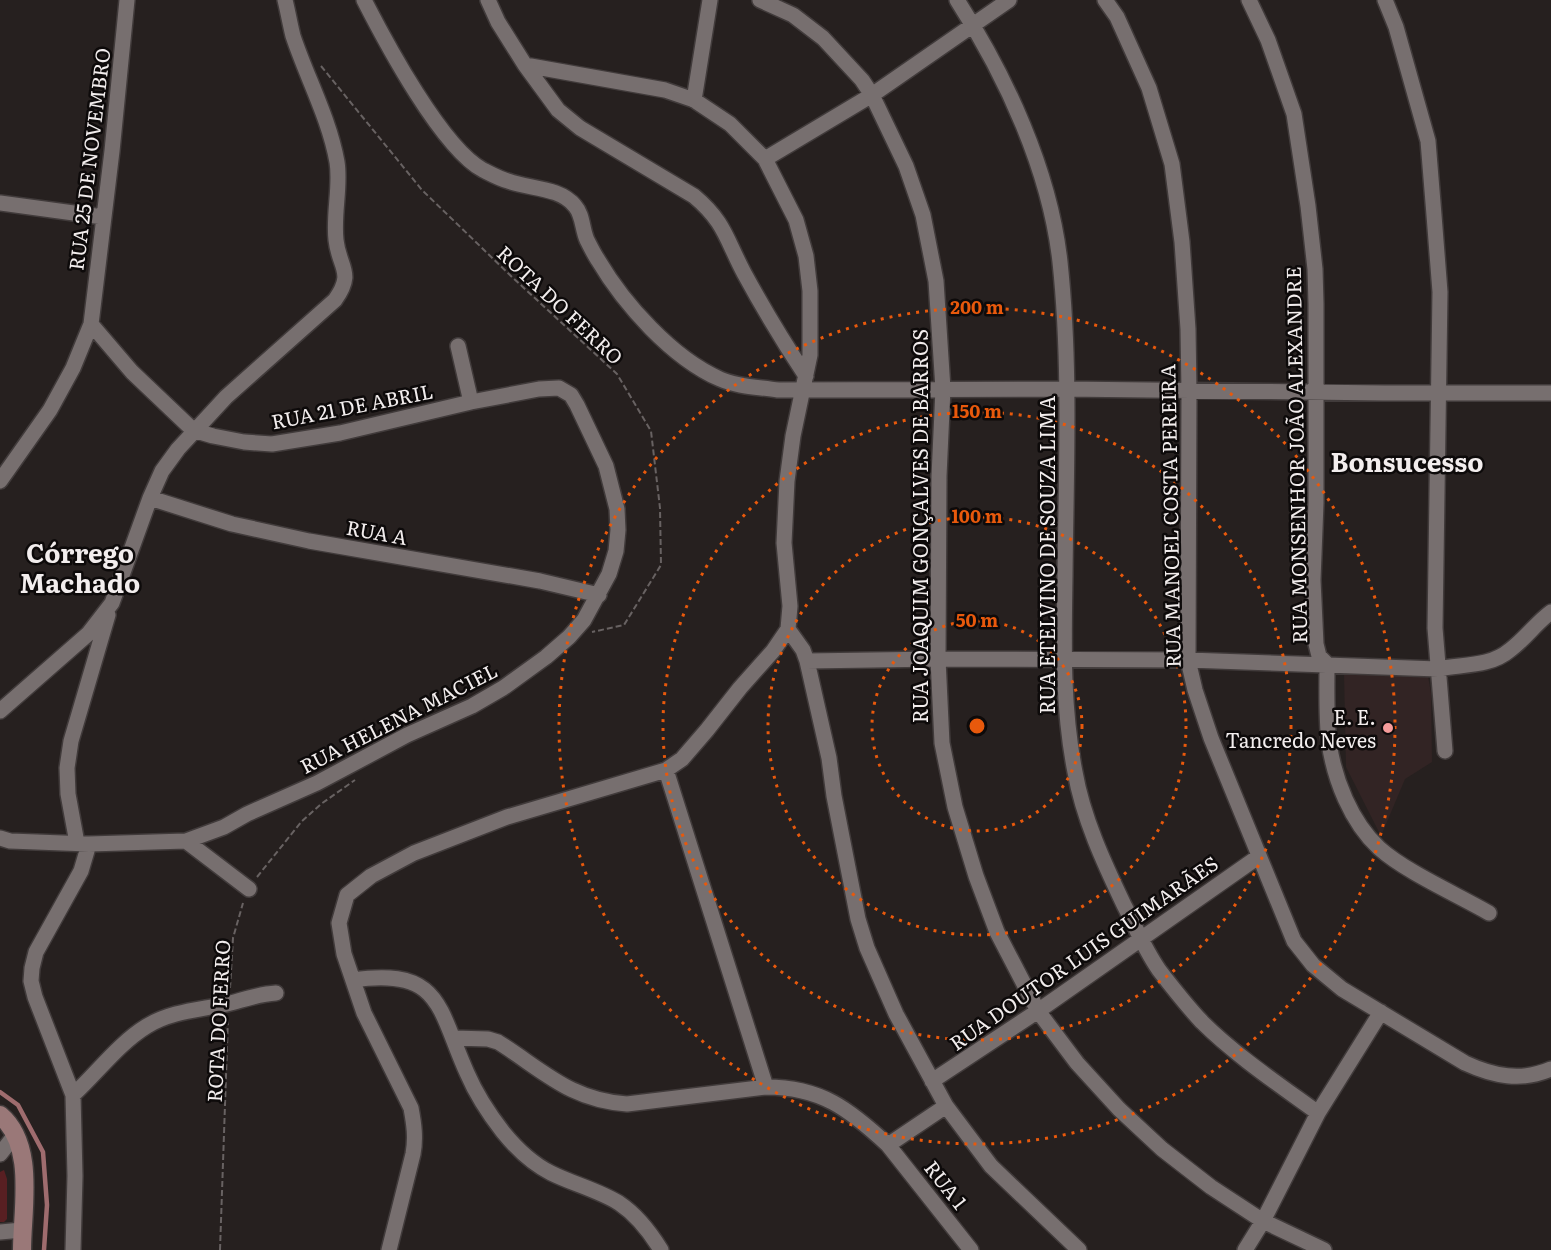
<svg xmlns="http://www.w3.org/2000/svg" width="1551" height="1250" font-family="Literata,serif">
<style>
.built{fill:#322424}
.green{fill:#581f22}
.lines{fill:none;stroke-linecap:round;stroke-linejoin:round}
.stream{stroke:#9f6c6e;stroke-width:4.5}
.street-casing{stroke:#413b3b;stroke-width:18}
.secondary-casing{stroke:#413b3b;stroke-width:21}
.path{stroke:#686262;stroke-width:2;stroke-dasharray:6 3;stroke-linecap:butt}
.street{stroke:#776f6f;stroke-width:15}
.secondary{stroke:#9a7878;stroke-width:18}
.ring{fill:none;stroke:#e8590c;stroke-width:3;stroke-dasharray:3 6}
.poi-dot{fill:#f59b9a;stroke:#0d0a0a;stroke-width:2}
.labels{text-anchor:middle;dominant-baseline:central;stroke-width:5;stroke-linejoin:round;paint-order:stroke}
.street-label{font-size:20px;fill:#f2eded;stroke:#0d0a0a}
.poi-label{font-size:20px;fill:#f2eded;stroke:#0d0a0a;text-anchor:end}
.district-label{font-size:26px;font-weight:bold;fill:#f2eded;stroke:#0d0a0a}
.centre{fill:#e8590c;stroke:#0d0a0a;stroke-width:3}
.ring-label{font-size:18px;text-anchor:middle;font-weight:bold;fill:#e8590c;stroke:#0d0a0a;stroke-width:5;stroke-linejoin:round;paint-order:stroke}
</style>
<rect width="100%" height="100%" fill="#26201f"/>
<path class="built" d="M1344,673L1428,676L1431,693L1432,762L1405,779L1381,836L1346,767Z"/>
<path class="green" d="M4,1170L7,1179V1219L4,1222H0V1172Z"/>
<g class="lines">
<path class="stream" d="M0,1092L18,1105L43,1152L47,1205L44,1250"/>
<g class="street-casing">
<path id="street" d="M364,0C386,43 442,148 483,170C491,174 500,179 508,181C529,189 560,187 575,206C583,215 582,229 587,240C590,246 594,254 598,260C624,304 672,358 720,379C738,387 759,387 778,390L1066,389L1384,393H1551
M760,0L793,15L823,38L862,80L872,95L906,166L923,215L936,281L943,389L939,476L938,659L942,743L955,807L976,876L997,932L1038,1011L1077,1063L1119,1109L1162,1149L1211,1187L1263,1221L1324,1250
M957,0C1006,76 1050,171 1060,262C1071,366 1066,472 1065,576C1064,642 1062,707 1075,772C1083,818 1104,863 1124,905C1135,926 1145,950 1159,970C1172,987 1187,1006 1202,1022C1235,1055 1281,1086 1318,1113
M1105,0L1117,17L1149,88L1172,164L1182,242L1188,329L1189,391L1188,660L1195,690L1211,738L1294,941L1313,965L1342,989L1465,1063C1493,1076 1521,1082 1551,1069
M1249,0L1268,40L1294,114L1308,206L1315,269L1316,304V503L1313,580L1316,644L1319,656L1327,664C1327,690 1326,717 1329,742C1334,779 1351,822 1379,848C1406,872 1456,894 1489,913
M1385,0L1396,27L1428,141L1434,215L1440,292L1435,628L1445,751
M525,65L558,110L580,128L694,196C725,222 726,239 744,273C763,308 784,343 806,376
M694,100L710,0
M765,159L872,95L1009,0
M0,203L103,217
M458,346L471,402
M0,481L50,410L73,368L91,324L112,151L127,0
M150,498L232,524L309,541L540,581L599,595
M788,629L803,650L807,661L829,758L834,796L858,919L867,948L896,1014L946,1106L991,1166L1079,1250
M807,661L938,659L1188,660L1438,669C1463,664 1490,667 1510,650C1525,639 1536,623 1551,612
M0,711L88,634L112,603L150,498L162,471L178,449L226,397L335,300C355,272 339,268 336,240C333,214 341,186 337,162C329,118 307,78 293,36C290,24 288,12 285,0
M666,770L766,1087
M0,838L10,841L89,844L186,841L224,827L247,814L317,783L407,735L472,706L503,688L546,657L569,637L584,620L609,574L616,551L618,530L617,509L606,466L577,405L571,395L559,388L539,389L471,402L340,433L272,444L244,442L213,436L193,430L132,372L91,324
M186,841L249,889
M77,843L68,794L67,768L71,741L108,615
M353,980C442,967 438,1009 467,1073C476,1094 489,1114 503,1132C516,1148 533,1164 551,1173C573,1184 598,1190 619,1203C637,1215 650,1232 661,1250
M454,1038L488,1039L498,1042C544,1071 570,1100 627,1104L766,1087C821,1087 849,1109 888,1145L946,1106
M932,1081L1038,1011L1258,857
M73,1095C97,1073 119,1043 147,1026C172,1011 199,1010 227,1004C243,1000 258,994 276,993
M888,1145L971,1250
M0,1154L15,1135
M0,1232L22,1230
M73,1250L75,1176L73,1095L35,997L31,981L32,968L36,952L81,871L89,844
M389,1250L413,1154C416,1138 414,1124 411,1108L364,1013L344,954L339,923L347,895L371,876L414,853L507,817L666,770L682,759L707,730L740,688L773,651L788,629L790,606L784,543L787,481L793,436L810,355V291L806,256L796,220L765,159L730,124L694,100L665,90L525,65L498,22L488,0
M1245,1250L1263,1221L1318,1113L1381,1012"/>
</g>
<g class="secondary-casing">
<path id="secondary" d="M0,1115C36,1145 22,1209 22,1250"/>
</g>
<path class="path" d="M321,66L422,190L512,277L617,374L651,431L660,508L661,565L624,625L592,632
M257,877L302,821L321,804L355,780
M230,988L233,938L243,903
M220,1250L228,1018"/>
<use href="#street" class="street"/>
<use href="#secondary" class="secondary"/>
</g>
<g class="ring">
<circle cx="977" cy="726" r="105"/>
<circle cx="977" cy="726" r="209"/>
<circle cx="977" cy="726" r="314"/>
<circle cx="977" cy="726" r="418"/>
</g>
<circle class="poi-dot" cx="1388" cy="728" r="6"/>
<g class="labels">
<g class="street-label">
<text transform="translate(88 159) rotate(-83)">RUA 25 DE NOVEMBRO</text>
<text transform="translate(561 304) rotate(43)">ROTA DO FERRO</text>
<text transform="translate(352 405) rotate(-11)">RUA 21 DE ABRIL</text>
<text transform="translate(1295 455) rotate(-91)">RUA MONSENHOR JOÃO ALEXANDRE</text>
<text transform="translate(1169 516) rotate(-91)">RUA MANOEL COSTA PEREIRA</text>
<text transform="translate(919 526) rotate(-90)">RUA JOAQUIM GONÇALVES DE BARROS</text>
<text transform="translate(377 531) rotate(10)">RUA A</text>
<text transform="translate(1046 555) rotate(-90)">RUA ETELVINO DE SOUZA LIMA</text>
<text transform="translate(398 717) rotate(-27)">RUA HELENA MACIEL</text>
<text transform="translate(1083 952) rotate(-35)">RUA DOUTOR LUIS GUIMARÃES</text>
<text transform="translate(217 1021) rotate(-87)">ROTA DO FERRO</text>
<text transform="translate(947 1184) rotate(52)">RUA 1</text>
</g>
<g class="poi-label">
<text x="1376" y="716">E. E.<tspan x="1376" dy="23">Tancredo Neves</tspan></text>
</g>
<g class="district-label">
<text x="1407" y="460">Bonsucesso</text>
<text x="80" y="551">Córrego<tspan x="80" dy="30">Machado</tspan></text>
</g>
</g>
<circle cx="977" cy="726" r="9" class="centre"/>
<g class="ring-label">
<text x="977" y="314">200 m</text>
<text x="977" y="418">150 m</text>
<text x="977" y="523">100 m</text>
<text x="977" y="627">50 m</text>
</g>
</svg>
